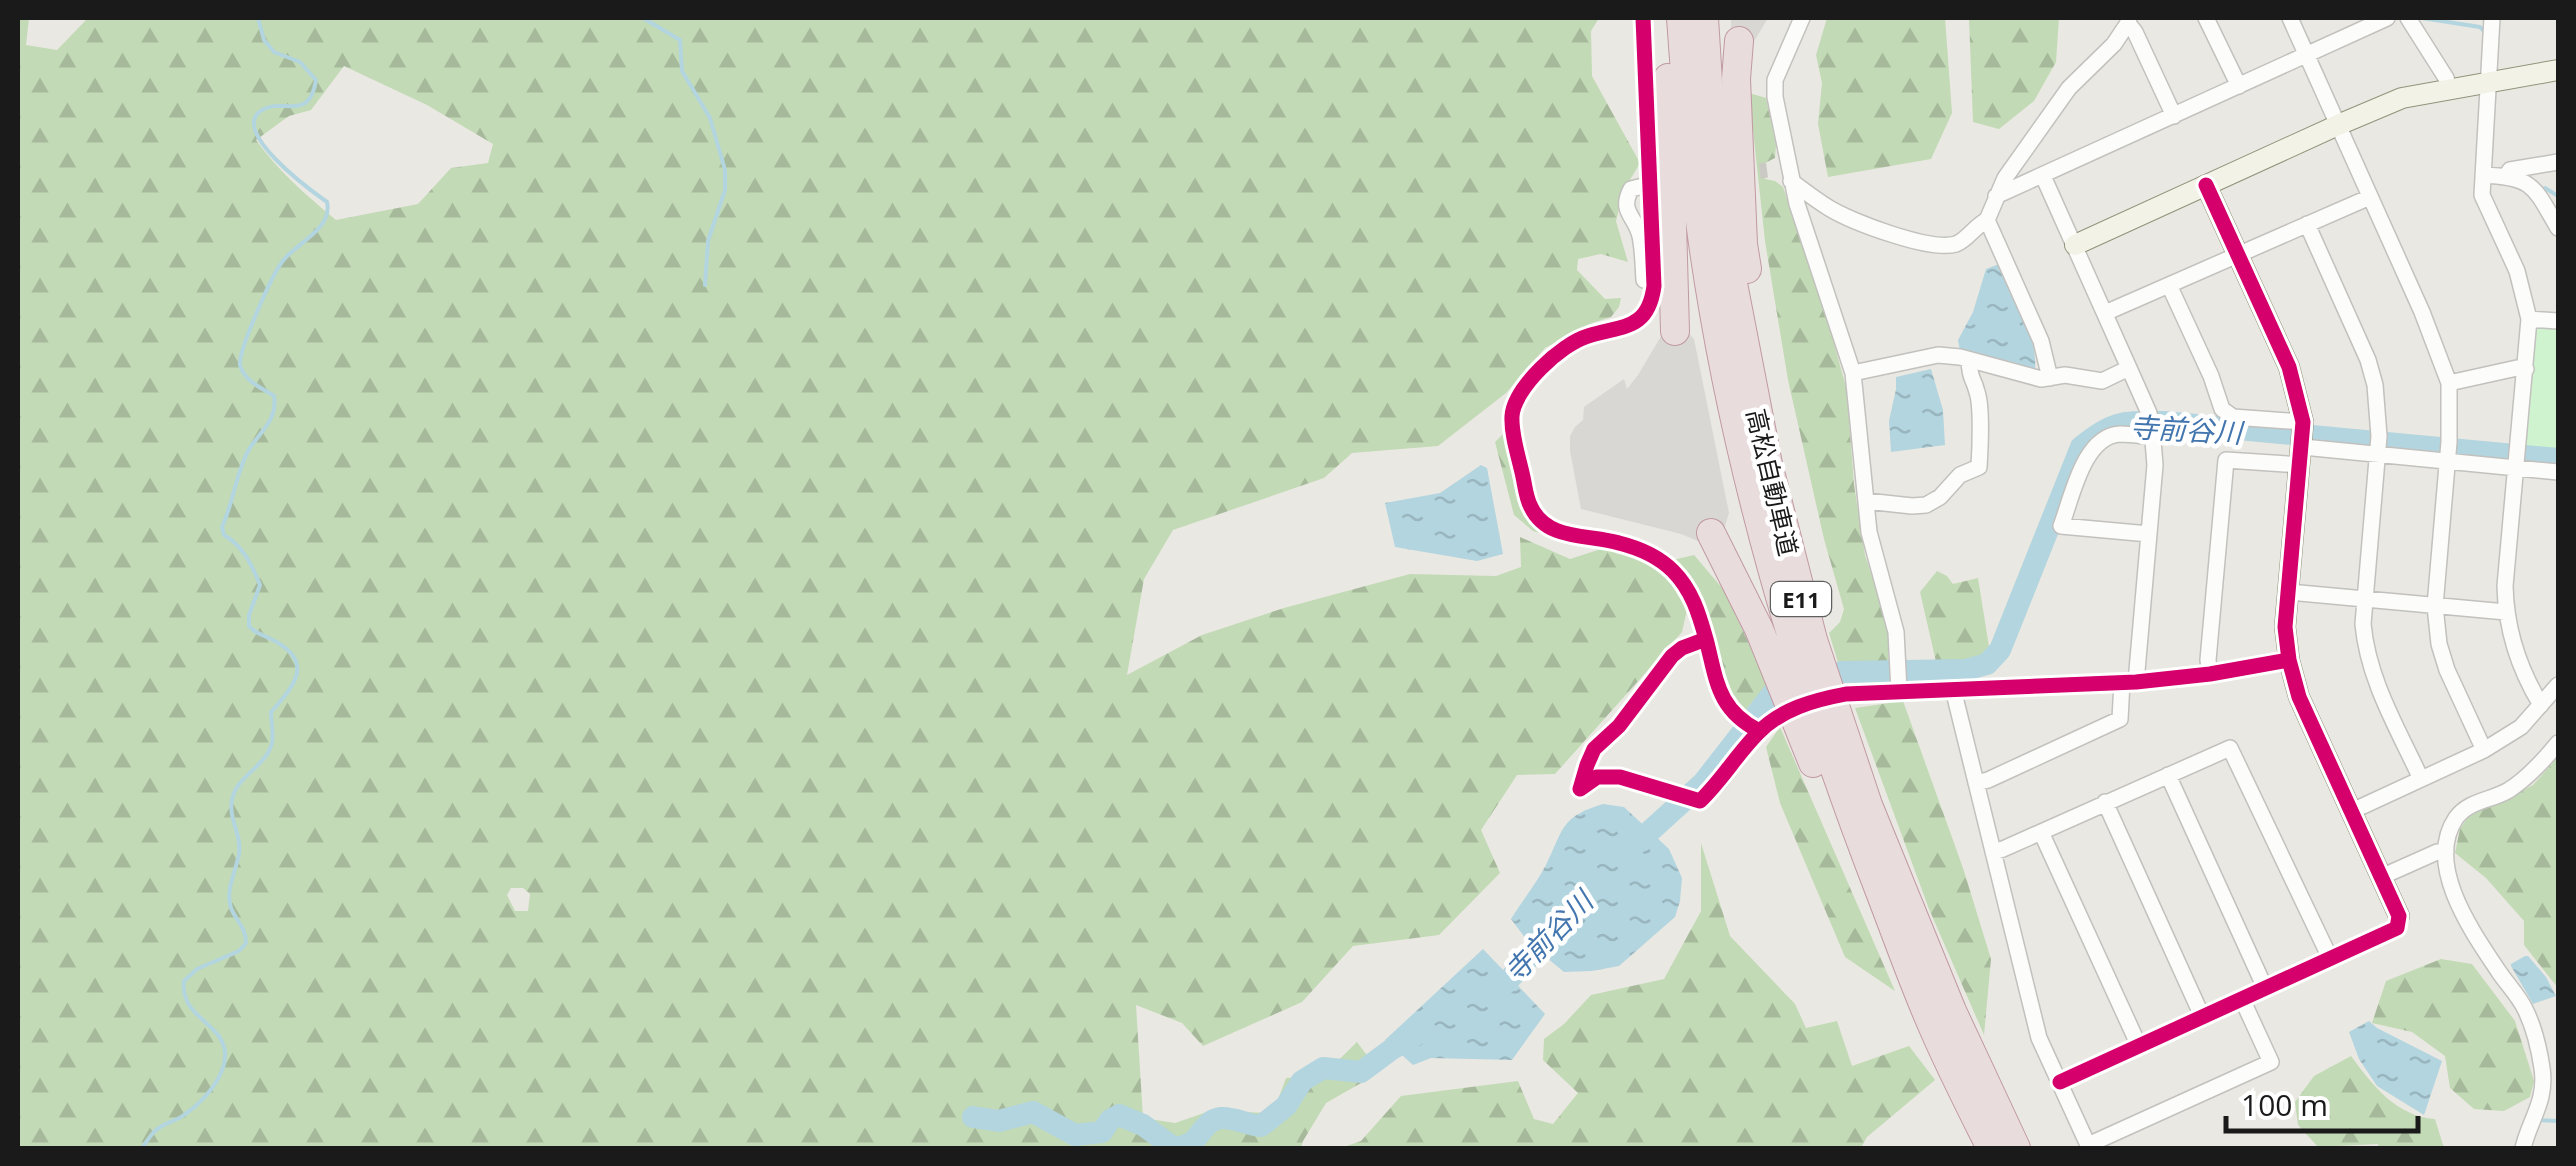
<svg xmlns="http://www.w3.org/2000/svg" width="2576" height="1166" font-family="'Open Sans','Noto Sans JP',sans-serif">
<style>
.forest{fill:url(#forest-firs);fill-rule:evenodd}
.park{fill:#cef3ce}
.parking{fill:#d8d7d4}
.water{fill:url(#water-ripples)}
.lines{fill:none;stroke-linecap:round;stroke-linejoin:round}
.stream{stroke:#b3d5df;stroke-width:4}
.river{stroke:#b3d5df;stroke-width:22}
.street-tunnel{stroke:#cbc9c4;stroke-width:15;stroke-dasharray:15 8;stroke-linecap:butt}
.street-casing{stroke:#c2c1be;stroke-width:18}
.secondary-casing{stroke:#91937a;stroke-width:22}
.highway-casing{stroke:#c099a3;stroke-width:30}
.street{stroke:#fcfcfb;stroke-width:15}
.secondary{stroke:#f2f2e7;stroke-width:20}
.highway{stroke:#e9dcdd;stroke-width:28}
.cycleway-casing{stroke:#fff;stroke-width:21}
.cycleway{stroke:#d6006c;stroke-width:15}
.labels{text-anchor:middle;dominant-baseline:central;stroke-width:9;stroke-linejoin:round;paint-order:stroke}
.shield{fill:#fff;stroke:#5f5f5f;stroke-width:2.5}
.shield-label{font-size:22px;font-weight:bold;fill:#1a1a1a}
.street-label{font-size:25px;fill:#1a1a1a;stroke:#fff}
.water-label{font-size:28px;font-style:italic;fill:#4375ae;stroke:#fff}
</style>
<defs>
<pattern id="forest-firs" width="22" height="20" patternUnits="userSpaceOnUse" patternTransform="scale(2.5)"><rect width="22" height="20" fill="#c2dab5"/><path d="M5 1l3.5 6h-7zM16 11l3.5 6h-7z" fill="#a6ba9b"/></pattern>
<pattern id="water-ripples" width="26" height="14" patternUnits="userSpaceOnUse" patternTransform="scale(2.5)"><rect width="26" height="14" fill="#b3d5df"/><path d="M2 4q2-2 4 0t4 0M15 11q2-2 4 0t4 0" fill="none" stroke="#99b6bf"/></pattern>
</defs>
<rect width="100%" height="100%" fill="#eae8e2"/>
<path class="forest" d="M18,18H29L26,45L57,50L88,18H1599L1591,31L1592,76L1640,163L1624,190L1616,221L1628,262L1601,254L1578,259L1577,270L1605,299L1621,298L1619,307L1611,317L1592,323L1545,348L1506,393L1438,446L1352,453L1324,478L1173,530L1144,579L1127,675L1202,635L1284,608L1410,574L1496,576L1521,567L1520,537L1570,559L1601,549L1644,557L1670,582L1687,610L1682,632L1555,774L1517,775L1481,830L1500,873L1439,935L1353,946L1302,1002L1203,1046L1182,1023L1136,1005L1143,1118L1175,1123L1210,1111L1273,1113L1286,1078C1326,1076 1329,1069 1357,1042L1375,1066L1368,1079L1326,1103L1303,1141L1301,1148H18ZM344,66L427,105L493,144L488,163L451,168L418,204L336,220C306,195 278,171 256,140L289,116L311,110ZM511,888H523L530,894L528,911H515L507,895Z
M1827,18H1945L1952,113L1931,159L1828,177L1818,124L1822,83L1816,55Z
M1969,18H2059L2056,62L2034,101L1999,129L1973,122Z
M1749,93L1766,98L1776,145L1775,158L1765,163V179L1775,181L1783,187L1831,332L1847,391L1854,485L1865,555L1886,618L1889,638L1888,662L1840,669L1829,633L1840,622L1844,609L1824,539L1788,380L1765,241Z
M1508,429L1526,509L1560,539L1533,531L1514,515L1495,442Z
M1694,555L1723,589L1768,683L1744,712L1726,692L1709,625L1691,578L1673,560Z
M1937,571L1947,576L1953,584L1978,578L1990,653L1979,662L1937,666L1920,592Z
M1903,701L1963,868L1991,959L1984,1035L1929,909L1855,708Z
M1780,727L1895,991L1845,957L1780,803L1766,747Z
M2558,757V988L2524,945V921L2486,878L2455,853L2460,829L2472,811L2500,803L2533,785Z
M1701,843L1730,936L1795,1004L1806,1028L1837,1021L1852,1066L1909,1046L1935,1080L1867,1137L1861,1148H1341L1361,1141L1401,1096L1518,1081L1534,1119L1553,1124L1578,1093L1543,1060L1544,1039L1564,1024L1591,995L1664,979L1701,911Z
M2441,959L2472,964L2515,1021L2534,1081L2530,1097L2504,1111L2474,1109L2450,1088L2445,1056L2412,1032L2372,1023L2386,981Z
M2351,1056C2373,1086 2396,1116 2435,1119L2444,1148H2379L2378,1144L2318,1147L2298,1125L2295,1102L2314,1076Z"/>
<path class="park" d="M2534,324L2558,325V452L2523,449Z"/>
<path class="parking" d="M1731,18H1768L1747,53L1731,37Z
M1682,326L1694,339L1729,513L1724,529L1698,541L1681,534L1581,509L1570,451V436L1575,427L1583,420L1584,407L1624,379L1627,389L1638,375L1663,333Z"/>
<path class="water" d="M1999,264C2015,298 2038,334 2035,372L1960,351L1958,340L1973,312L1986,269Z
M1931,369L1943,410L1945,445L1891,452L1889,421L1896,389V377Z
M1481,465L1487,468L1503,554L1477,561L1395,547L1385,503L1440,493Z
M1603,804L1624,807L1669,849L1682,878L1680,901L1675,917L1619,966L1592,971L1564,972L1529,943L1511,919C1522,901 1536,884 1546,865C1564,829 1560,817 1603,804Z
M1483,949L1545,1014L1512,1060L1431,1058L1413,1065L1385,1040Z
M2525,956H2528L2546,977L2556,996L2533,1004L2511,966V964Z
M2369,1021L2377,1028L2442,1061L2424,1115L2377,1086L2359,1059L2349,1032Z"/>
<g class="lines">
<path class="stream" d="M643,18L680,40L682,71L710,118L725,170V190L708,241L705,285
M2422,18L2480,27L2484,31
M2545,188L2558,196
M2537,1120L2558,1121
M142,1148C146,1143 151,1134 156,1130C164,1123 176,1121 184,1115C203,1102 227,1076 225,1052C222,1022 180,1018 184,981L197,969L239,951L246,943C246,927 236,921 231,908C225,890 236,871 239,854C242,835 228,818 232,800C236,776 266,767 272,743C274,735 271,722 271,712C297,683 315,660 269,638C260,634 255,633 249,626V615L260,585C252,565 243,546 224,535L222,527C233,503 236,474 248,451C259,432 278,421 274,396C262,388 244,381 240,365C238,351 272,275 282,262C295,243 333,230 327,202C310,190 228,130 262,110C283,97 309,123 316,80L300,62L274,52L264,40L258,18"/>
<path class="river" d="M1842,672L1965,670L1987,664L2000,650L2081,447C2114,420 2123,422 2164,422L2558,459
M1627,852L1703,783L1773,693
M1487,994L1506,983L1557,926
M973,1117L999,1121L1033,1112L1075,1135L1102,1132L1110,1120L1119,1115L1143,1125L1174,1148
M1175,1148C1180,1147 1186,1146 1191,1143C1202,1135 1205,1120 1221,1118C1235,1117 1247,1125 1261,1126L1286,1106L1302,1081L1323,1068L1361,1072L1392,1049L1421,1032"/>
<path class="street-tunnel" d="M1737,174L1767,170"/>
<g class="street-casing">
<path id="street" d="M1643,18L1654,286C1648,331 1622,325 1588,336C1561,344 1514,388 1512,416C1511,435 1519,458 1523,477C1525,486 1526,498 1531,507C1547,541 1589,534 1619,543C1639,548 1658,556 1673,571C1692,590 1699,614 1706,639
M1802,18L1775,80V97L1797,204L1853,373L1869,532L1896,632L1899,691
M2129,18L2128,23L2135,32L2174,116
M2206,18L2239,86
M2290,18L2422,312L2449,383V442L2435,606L2439,644L2447,670L2484,750
M2408,18L2446,78L2449,88
M2492,18L2482,195L2517,271L2529,319L2505,586C2506,629 2519,669 2541,705
M2483,175C2534,177 2534,187 2558,228
M2043,176L2129,368L2149,413L2152,429L2155,465L2136,682
M2506,176L2510,170L2558,162
M1791,181C1803,190 1816,200 1829,208C1852,222 1931,252 1956,244C1967,240 1975,226 1987,220
M1643,186L1631,189C1619,212 1635,215 1640,236C1643,250 1643,266 1644,280
M1996,196L2387,18
M2307,224L2368,360L2375,385L2379,436L2363,624C2368,680 2398,729 2421,779
M2169,285L2211,376L2222,409L2233,417L2303,422
M2105,313L2370,197
M2529,319L2558,321
M1853,373L1938,355L1960,357L2041,379L2065,375L2102,381L2129,368
M2050,378L2041,341L1987,220L2005,178L2069,88L2114,44L2128,23
M2449,383L2517,368L2526,369
M2303,447L2558,472
M1866,501L1912,506L1926,505L1940,497L1960,475L1979,467C1980,451 1982,406 1977,392C1973,376 1970,381 1969,361
M2149,534L2061,526C2072,498 2083,436 2120,434C2131,434 2143,436 2153,437
M2289,592L2506,612
M2210,674L2208,660L2226,460L2301,465
M1953,689L2039,1038L2088,1145L2271,1062L2242,999
M1846,694L2136,682L2210,674L2289,660
M1759,731C1717,709 1717,681 1706,639L1682,648L1672,656L1619,726L1594,749L1587,765L1580,789L1597,777H1620L1700,801L1719,783L1759,731L1780,716
M2168,775L2265,988
M1976,783L1988,780L2120,719L2122,682
M2105,802L2202,1016
M2350,812L2484,750L2521,727L2558,685
M2041,832L2139,1046
M1993,852L2003,849L2230,748L2330,958
M2381,877L2437,852H2446
M2060,1082L2397,928L2399,916
M2523,1148C2530,1119 2547,1101 2542,1068C2539,1048 2534,1027 2525,1009C2518,995 2507,984 2499,972C2473,933 2424,865 2456,818C2469,800 2491,801 2509,790C2528,778 2544,760 2558,743"/>
</g>
<g class="secondary-casing">
<path id="secondary" d="M2206,185L2289,367L2303,422L2285,627L2289,660L2299,697L2399,916
M2075,245L2338,125L2402,98L2558,70"/>
</g>
<g class="highway-casing">
<path id="highway" d="M1681,18C1686,90 1692,163 1702,236C1733,461 1798,680 1880,892C1897,936 1913,982 1932,1025C1950,1067 1971,1108 1991,1148
M1704,18L1710,114L1723,232L1768,464L1813,640L1868,805L1952,1011L2016,1148
M1739,41L1736,79L1743,244L1747,269
M1668,78L1675,331
M1711,533L1759,629L1813,763"/>
</g>
<use href="#street" class="street"/>
<use href="#secondary" class="secondary"/>
<use href="#highway" class="highway"/>
<g class="cycleway-casing">
<path id="cycleway" d="M1643,18L1654,286C1648,331 1622,325 1588,336C1561,344 1514,388 1512,416C1511,435 1519,458 1523,477C1525,486 1526,498 1531,507C1547,541 1589,534 1619,543C1639,548 1658,556 1673,571C1692,590 1699,614 1706,639
M1759,731C1717,709 1717,681 1706,639L1682,648L1672,656L1619,726L1594,749L1587,765L1580,789L1597,777H1620L1700,801C1722,780 1737,754 1758,733C1781,709 1814,700 1846,694L2136,682L2210,674L2289,660
M2060,1082L2397,928L2399,916L2299,697L2289,660L2285,627L2303,422L2289,367L2206,185"/>
</g>
<use href="#cycleway" class="cycleway"/>
</g>
<g class="labels">
<rect class="shield" x="1771" y="582" width="60" height="34" rx="8"/>
<g class="shield-label">
<text x="1801" y="599">E11</text>
</g>
<g class="street-label">
<text transform="translate(1773 482) rotate(77)">高松自動車道</text>
</g>
<g class="water-label">
<text transform="translate(2186 429) rotate(3)">寺前谷川</text>
<text transform="translate(1548 936) rotate(-46)">寺前谷川</text>
</g>
</g>
<rect width="2576" height="1166" fill="none" stroke="#1a1a1a" stroke-width="40"/>
<path d="M2226 1116v15h192v-15" fill="none" stroke="#1a1a1a" stroke-width="5"/>
<text x="2241" y="1116" font-size="30" fill="#1a1a1a" stroke="#ffffff" stroke-width="8" paint-order="stroke">100 m</text>
</svg>
